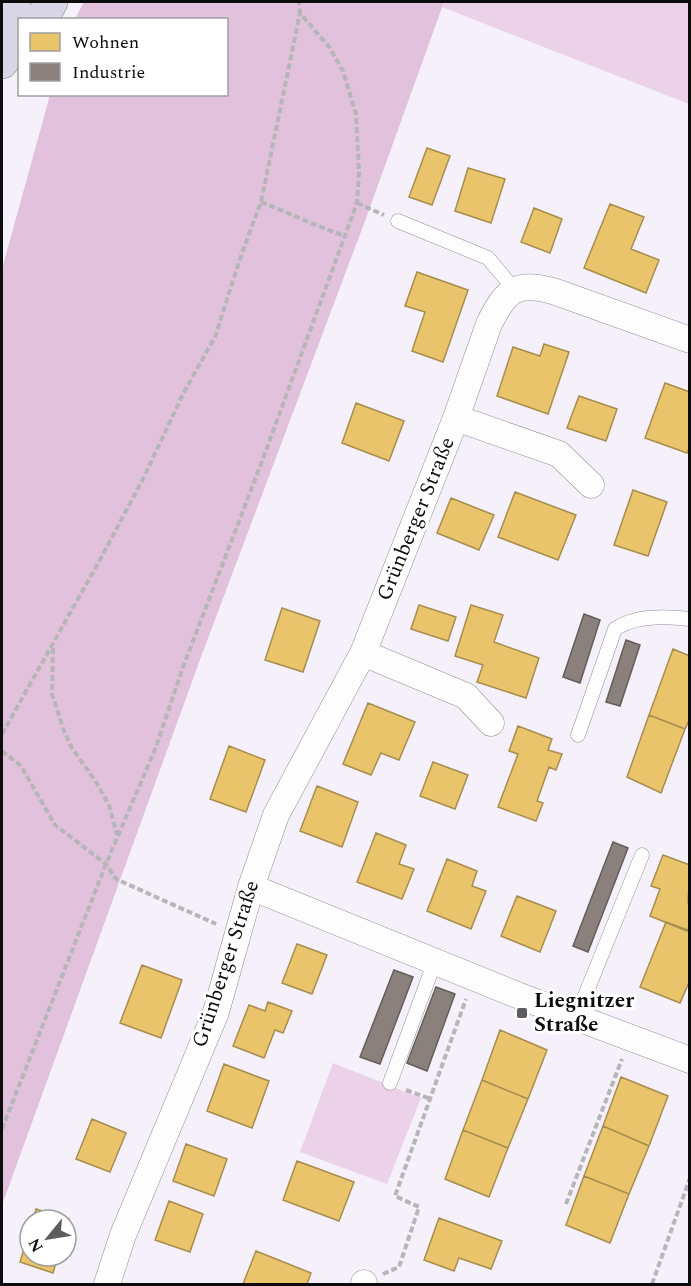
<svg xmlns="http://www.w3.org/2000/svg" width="691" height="1286" font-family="Spectral,serif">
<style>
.green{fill:#ecd2e9}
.forest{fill:#e2c1dc}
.homes{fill:#e9c46a;stroke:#a78d4e;stroke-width:1.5}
.industry{fill:#8a817c;stroke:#645e5a;stroke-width:1.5}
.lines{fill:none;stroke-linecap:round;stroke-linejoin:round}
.service-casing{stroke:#918f93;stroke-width:15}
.minor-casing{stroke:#918f93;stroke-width:27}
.motorway-casing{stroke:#7e7c80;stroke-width:34}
.path{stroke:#b6b5b7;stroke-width:4;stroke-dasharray:6 3;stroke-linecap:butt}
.service{stroke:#fefdfe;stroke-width:14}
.minor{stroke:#fefdfe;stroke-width:26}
.motorway{stroke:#d9d6e7;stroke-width:33}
.poi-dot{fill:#5e5c5f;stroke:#fff;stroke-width:2}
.labels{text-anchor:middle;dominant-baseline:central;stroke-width:6;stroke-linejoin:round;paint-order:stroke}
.street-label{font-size:21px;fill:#0c0c0c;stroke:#fff}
.poi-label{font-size:21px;font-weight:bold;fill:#0c0c0c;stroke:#fff;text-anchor:start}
</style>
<rect width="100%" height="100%" fill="#f5f0f9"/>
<path class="green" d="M444,2H689V104L442,7Z
M333,1063L421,1098L387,1184L300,1152Z"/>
<path class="forest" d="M84,2H444L365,221L201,657L2,1205V269L50,95L226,94V20L75,19Z"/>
<path class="homes" d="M427,148L450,156L432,205L409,197Z
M468,168L505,179L491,223L455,211Z
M610,204L644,217L631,249L659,260L646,293L584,268Z
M534,208L562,219L550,253L521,242Z
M417,272L468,290L443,362L412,351L425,312L405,306Z
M544,344L569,352L548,414L497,396L513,347L540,356Z
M665,383L690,392V446L687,453L645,438Z
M579,396L617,409L606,441L567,428Z
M356,403L404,421L389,461L342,443Z
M633,490L667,502L648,556L614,545Z
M515,492L576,515L558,560L498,537Z
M451,498L494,515L479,550L437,533Z
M419,605L456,617L448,641L411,629Z
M471,605L503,615L494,642L539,658L526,698L477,682L483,665L455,656Z
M282,608L320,621L303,672L265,660Z
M673,649L690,656V718L685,729L649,715Z
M368,703L415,722L399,760L381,753L371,775L343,764Z
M649,715L685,729L661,793L627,777Z
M518,726L552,739L548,750L562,754L556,770L549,767L537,801L543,803L536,821L498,807L518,754L509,751Z
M229,746L265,760L246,812L210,799Z
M433,762L468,775L455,809L420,796Z
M317,786L358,802L342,847L300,831Z
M376,833L406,845L399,864L414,869L402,899L357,882Z
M663,855L690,865L688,903L690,904V925L687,931L650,916L660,889L651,886Z
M447,859L477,871L472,886L486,891L471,929L427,911Z
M517,896L556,911L540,952L501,936Z
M666,922L690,931V980L680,1003L640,987Z
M297,944L327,955L312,994L282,983Z
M142,965L182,980L161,1038L120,1023Z
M268,1002L292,1011L283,1033L275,1030L264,1058L233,1046L249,1005L265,1011Z
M500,1030L547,1050L528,1099L482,1080Z
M224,1064L269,1081L252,1128L207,1111Z
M621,1077L668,1096L649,1146L603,1126Z
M482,1080L528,1099L508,1148L463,1130Z
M92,1119L126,1133L110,1172L76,1159Z
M603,1126L649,1146L629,1194L584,1176Z
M463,1130L508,1148L489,1197L445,1179Z
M186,1144L227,1159L214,1196L173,1181Z
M297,1161L354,1182L339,1221L283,1200Z
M584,1176L629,1194L610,1243L566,1225Z
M169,1201L203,1214L190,1252L155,1240Z
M36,1209L69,1219L66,1230V1220H33Z
M439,1218L502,1241L491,1269L459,1258L454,1271L424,1260Z
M30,1229V1256H58L53,1273L20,1262Z
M256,1251L311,1273L307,1284H243Z"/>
<path class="industry" d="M584,614L600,620L580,683L563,677Z
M626,640L640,645L620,706L606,702Z
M613,842L628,848L588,952L573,946Z
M394,970L413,977L380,1064L360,1057Z
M436,987L455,994L427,1071L407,1063Z"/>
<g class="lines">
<g class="service-casing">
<path id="service" d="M398,221L488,258L514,289
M578,735L615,629C635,615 666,616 690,619
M576,1018L642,855
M390,1083L435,961"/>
</g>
<g class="minor-casing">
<path id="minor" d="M456,418L559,454L591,485
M363,653L466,696L491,723
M251,887L527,999L690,1060
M107,1284L123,1235L216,1012L251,887L276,815L363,653L456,418L489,324C506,290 515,281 553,291L690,340
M364,1284V1283"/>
</g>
<g class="motorway-casing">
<path id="motorway" d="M41,20L51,2
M2,62L14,2"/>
</g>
<path class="path" d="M261,202C289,213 316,226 345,236
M357,203L384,215
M53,648L52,694L64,731L72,748L96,782L109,805L117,835
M2,734L101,558L143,479L183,394L215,337L241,256L261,202L300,13
M2,751L21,766L55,825L106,864L116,879L216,924
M406,1090L431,1099
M2,1129L106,864L156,747L183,667L261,464L357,203L359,171L356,114L343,71L330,48L300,13L299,2
M566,1204L622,1059
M383,1274L399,1267L419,1207L395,1196L466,999
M652,1284L690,1178"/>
<use href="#service" class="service"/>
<use href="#minor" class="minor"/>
<use href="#motorway" class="motorway"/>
</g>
<rect class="poi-dot" x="516" y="1007" width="12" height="12" rx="3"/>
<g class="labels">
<g class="street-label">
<text transform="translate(416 519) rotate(-68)">Grünberger Straße</text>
<text transform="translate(226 964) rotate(-72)">Grünberger Straße</text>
</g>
<g class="poi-label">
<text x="534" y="1001">Liegnitzer<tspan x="534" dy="24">Straße</tspan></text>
</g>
</g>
<rect width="691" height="1286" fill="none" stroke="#0c0c0c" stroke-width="6"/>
<rect x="18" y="18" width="210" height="78" fill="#ffffff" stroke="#9e9e9e" stroke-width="1.5"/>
<rect x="30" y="33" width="30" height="18" fill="#e9c46a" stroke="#9e9e9e" stroke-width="1.5"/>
<text x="72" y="48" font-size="18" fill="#0c0c0c">Wohnen</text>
<rect x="30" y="63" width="30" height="18" fill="#8a817c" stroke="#9e9e9e" stroke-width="1.5"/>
<text x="72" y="78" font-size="18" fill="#0c0c0c">Industrie</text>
<g transform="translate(48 1238) rotate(240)"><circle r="28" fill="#ffffff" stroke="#9e9e9e" stroke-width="1.5"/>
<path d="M0-4.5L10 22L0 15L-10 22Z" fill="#5e5c5f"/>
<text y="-9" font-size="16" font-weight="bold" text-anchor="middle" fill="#0c0c0c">N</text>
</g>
</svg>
